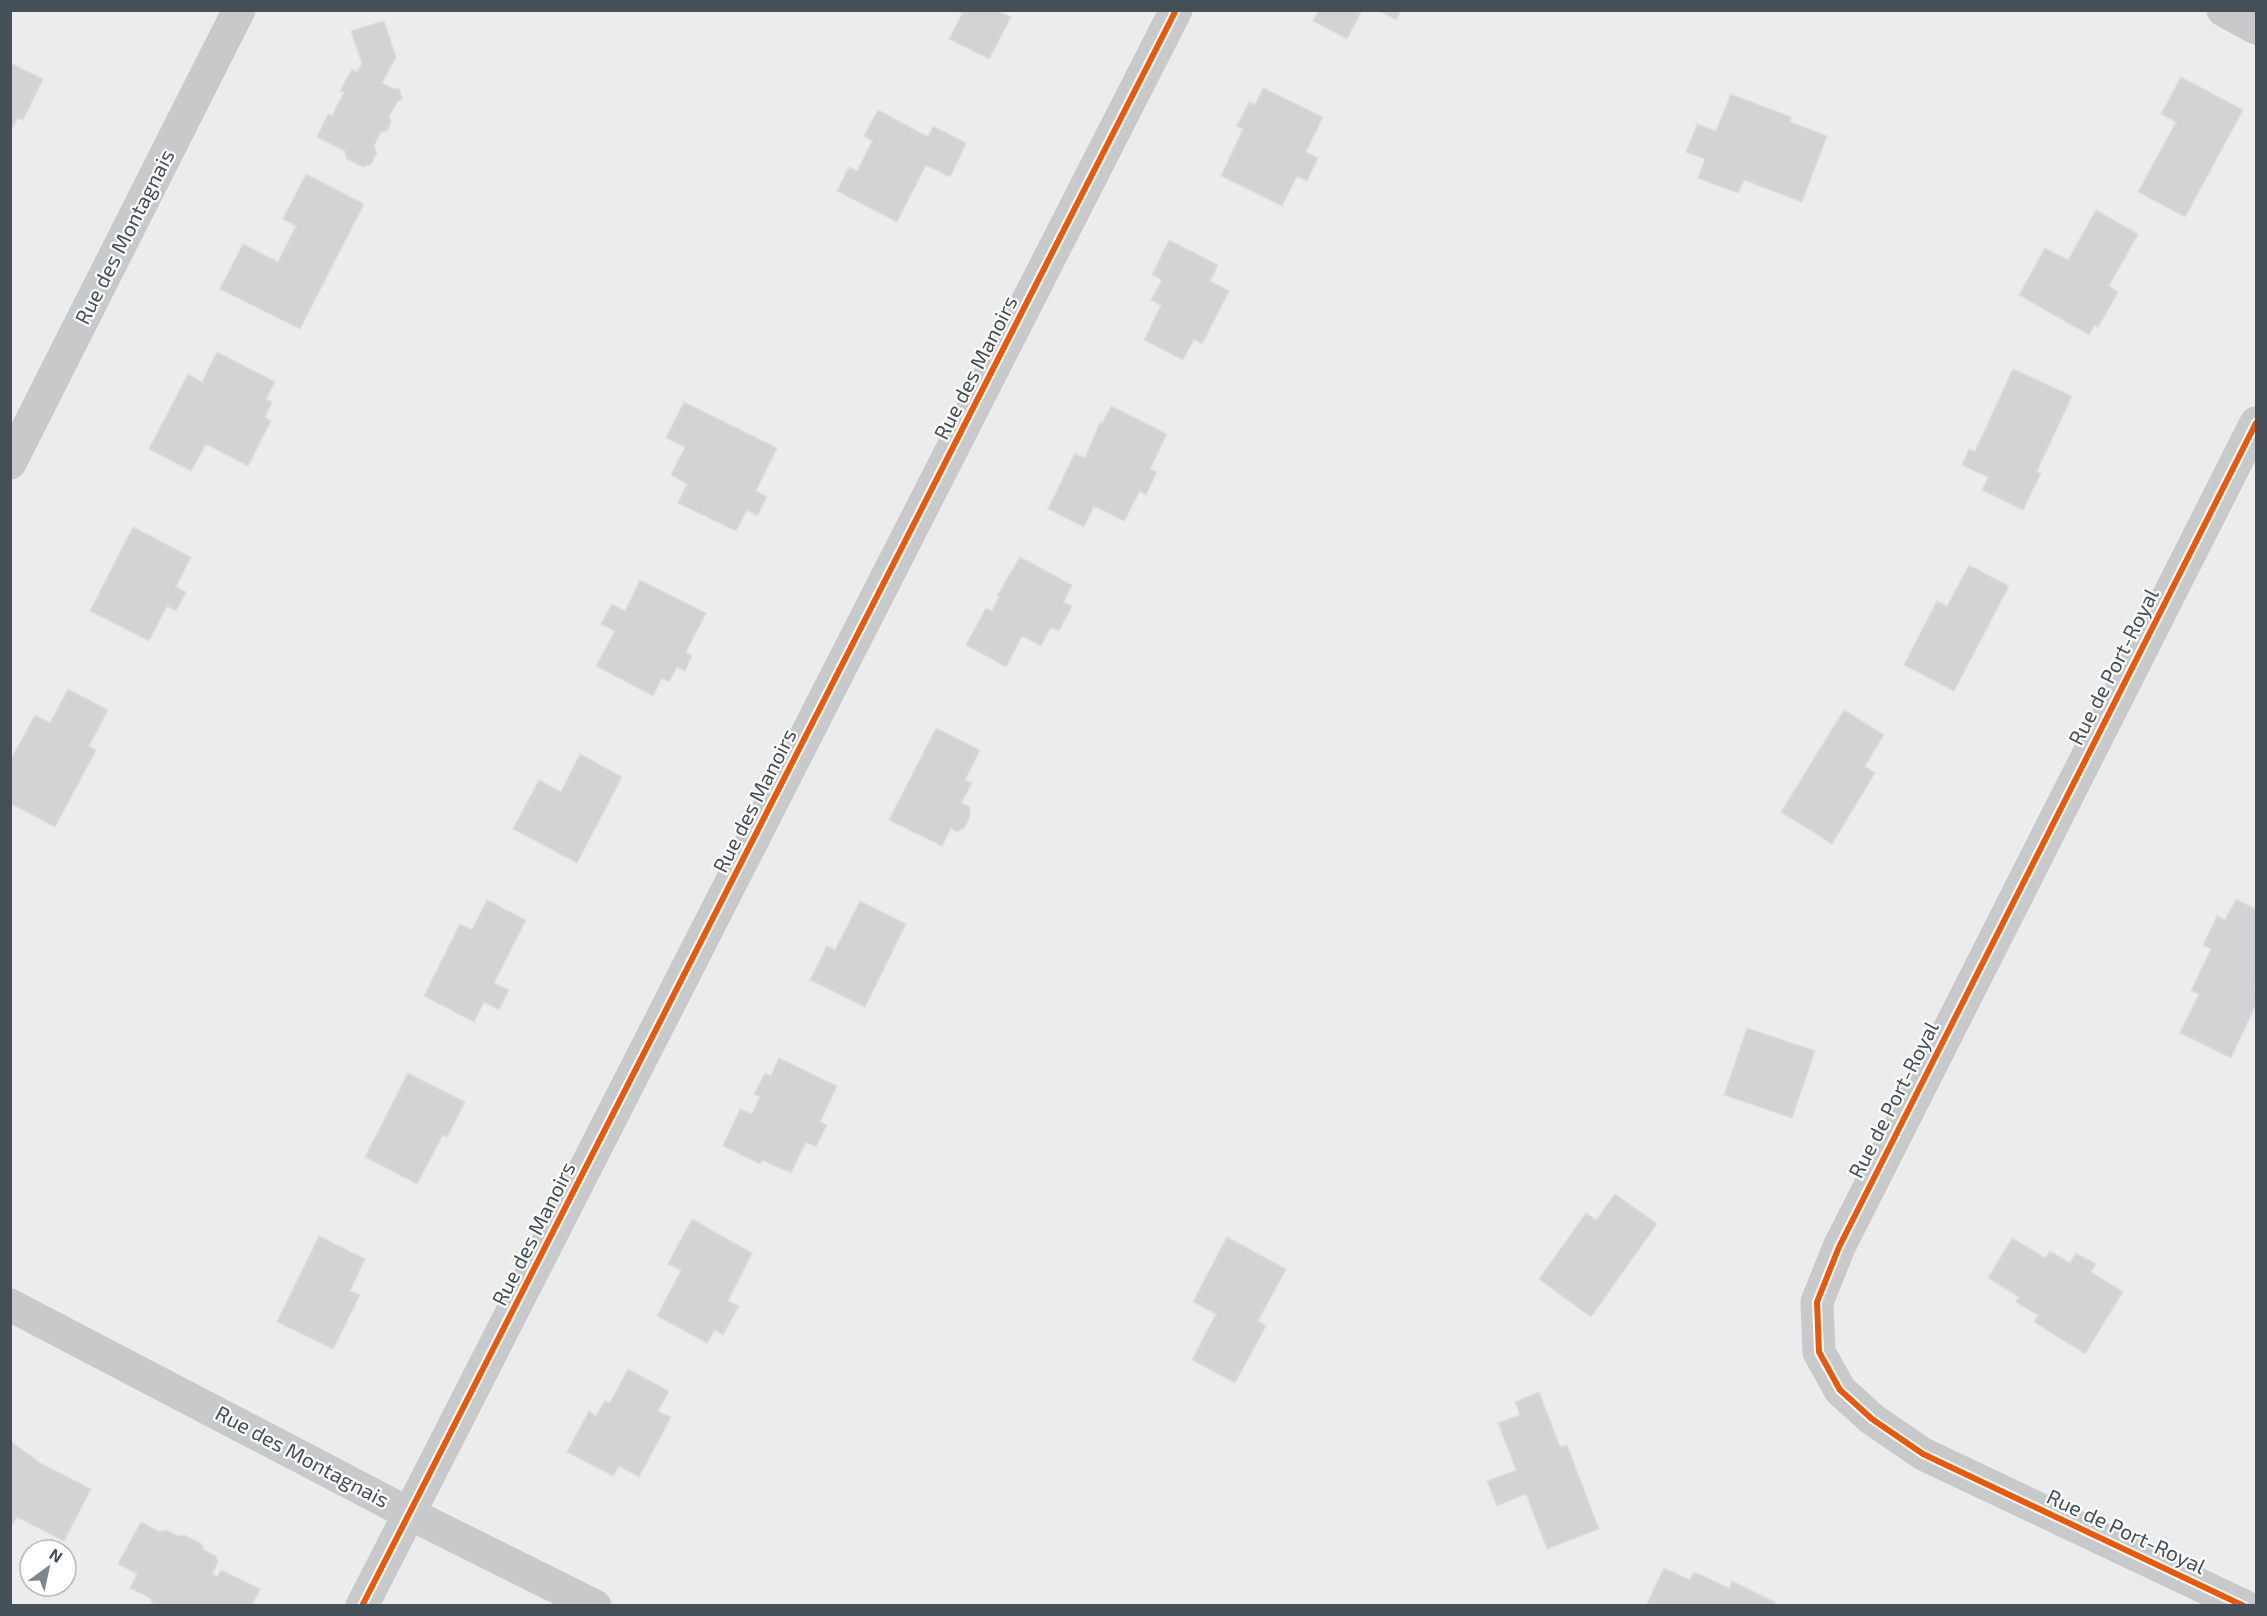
<svg xmlns="http://www.w3.org/2000/svg" width="2267" height="1616" font-family="'Exo 2',sans-serif">
  <style>
    .building { fill: #d3d3d5; stroke: #dededf; stroke-width: 1.5 }
    .lines { fill: none; stroke-linecap: round; stroke-linejoin: round }
    .minor { stroke: #c7c9cb; stroke-width: 33 }
    .cycleway-casing { stroke: #fff; stroke-width: 10 }
    .cycleway { stroke: #e8590c; stroke-width: 6 }
    .labels { text-anchor: middle; stroke-width: 4.5; stroke-linejoin: round; paint-order: stroke }
    .street-label { font-size: 21px; fill: #444f58; stroke: #fff }
  </style>
  <rect width="100%" height="100%" fill="#edecec"/>
  <path class="building" d="M955,10H1003L1002,13L1011,17L989,59L949,39L962,14Z
    M1319,10H1362L1347,39L1313,21Z
    M1378,10H1401L1396,20Z
    M384,21L396,57L382,83L394,89L399,88L402,99L398,101L389,116L391,122L387,131L381,132L374,146L377,153L371,164L363,167L347,159L345,151L317,137L328,114L332,116L344,92L340,91L352,69L357,72L362,64L351,31Z
    M10,63L43,79L23,120L18,118L10,132Z
    M2181,77L2243,110L2185,217L2138,192L2176,122L2161,114Z
    M1263,88L1323,117L1306,152L1318,158L1307,181L1297,176L1282,206L1221,176L1243,129L1237,126L1249,102L1255,105Z
    M1731,94L1791,117L1790,122L1827,136L1802,202L1744,180L1738,193L1698,178L1705,159L1686,152L1697,124L1716,131Z
    M878,110L928,137L933,126L966,143L950,177L926,165L897,222L837,191L849,167L857,171L872,141L864,136Z
    M306,174L364,204L300,329L220,289L243,244L278,262L296,226L283,219Z
    M2096,210L2138,234L2109,286L2118,292L2098,327L2095,325L2089,335L2019,295L2045,248L2068,260Z
    M1169,240L1218,265L1210,281L1229,291L1202,344L1194,339L1183,360L1144,340L1161,305L1151,300L1162,280L1152,275Z
    M217,352L275,382L266,399L272,402L265,417L271,421L248,466L206,444L191,471L149,449L188,374L202,382Z
    M2013,369L2072,396L2037,471L2041,473L2023,510L1982,490L1988,477L1962,465L1969,449L1975,451Z
    M684,402L777,448L756,491L767,497L757,516L747,510L736,531L678,503L687,484L671,475L685,447L666,438Z
    M1111,406L1167,434L1150,469L1157,472L1146,495L1140,491L1124,521L1094,506L1084,527L1048,509L1075,453L1085,458L1100,422L1102,424Z
    M133,527L191,557L176,587L186,592L176,611L167,606L149,641L90,611Z
    M1020,557L1072,585L1064,602L1072,606L1059,631L1051,627L1041,646L1022,636L1006,667L966,645L986,608L992,611L999,597L997,596Z
    M1969,565L2009,586L1954,691L1904,665L1937,601L1947,606Z
    M640,580L706,613L686,652L692,656L685,671L677,667L669,682L662,678L653,696L596,666L615,631L601,624L612,604L625,611Z
    M68,689L108,710L89,746L96,750L55,827L10,803V761L35,715L50,723Z
    M1844,710L1884,735L1865,766L1875,773L1832,844L1781,812Z
    M936,728L980,750L965,780L972,783L961,803L970,807V816L965,827L957,832L951,828L942,846L889,820Z
    M580,754L622,777L577,863L513,829L539,780L561,792Z
    M2236,899L2256,909V981L2254,987L2256,989V1004L2231,1058L2180,1033L2199,994L2191,991L2211,949L2203,945L2217,916L2225,920Z
    M487,900L526,920L494,983L509,990L499,1010L484,1002L474,1022L424,996L460,924L472,930Z
    M860,901L906,924L865,1007L810,980L827,946L835,950Z
    M1747,1028L1815,1051L1792,1118L1724,1095Z
    M779,1058L837,1086L820,1122L827,1125L816,1147L806,1142L791,1173L762,1160L760,1164L723,1146L740,1109L752,1114L760,1097L754,1094L765,1073L771,1076Z
    M408,1073L465,1102L447,1137L443,1135L417,1184L365,1157Z
    M1615,1194L1657,1224L1591,1317L1539,1279L1586,1213L1596,1220Z
    M692,1219L752,1253L728,1301L739,1306L723,1335L715,1330L707,1343L657,1316L681,1270L668,1264Z
    M319,1236L365,1259L350,1291L360,1295L333,1349L277,1322Z
    M1227,1237L1286,1269L1258,1321L1266,1326L1235,1383L1192,1360L1216,1314L1193,1302Z
    M2012,1238L2045,1258L2050,1251L2070,1263L2076,1253L2096,1264L2091,1272L2123,1292L2085,1354L2034,1322L2038,1315L2016,1302L2019,1297L1988,1278Z
    M628,1369L669,1391L658,1411L671,1417L639,1477L619,1466L613,1476L567,1452L589,1411L596,1416L605,1400L610,1403Z
    M1539,1392L1560,1447L1567,1445L1599,1529L1547,1549L1526,1494L1497,1506L1487,1481L1516,1470L1498,1423L1520,1415L1515,1402Z
    M10,1441L42,1464L91,1489L64,1541L17,1517L10,1528Z
    M141,1522L160,1532L166,1530L178,1536L184,1535L202,1544L204,1550L216,1556L218,1562L212,1574L217,1577L221,1570L260,1589L251,1606H154L150,1598L130,1588L137,1574L118,1564Z
    M1664,1568L1690,1580L1694,1572L1729,1588L1732,1581L1775,1602L1774,1606H1646Z"/>
  <g class="lines">
    <path class="minor" d="M2223,10L2256,28
      M10,463L239,10
      M10,1305L410,1514L595,1606
      M362,1606L1176,10
      M2244,1606L1923,1454L1872,1419L1840,1390L1819,1352L1817,1302L1839,1247L2256,423"/>
    <defs>
      <path id="cycleway" d="M362,1606L1176,10
        M2244,1606L1923,1454L1872,1419L1840,1390L1819,1352L1817,1302L1839,1247L2256,423"/>
    </defs>
    <use href="#cycleway" class="cycleway-casing"/>
    <use href="#cycleway" class="cycleway"/>
  </g>
  <g class="labels">
    <g class="street-label">
      <text transform="translate(125 237) rotate(-63)" y="7">Rue des Montagnais</text>
      <text transform="translate(976 368) rotate(-63)" y="7">Rue des Manoirs</text>
      <text transform="translate(2114 667) rotate(-63)" y="7">Rue de Port-Royal</text>
      <text transform="translate(755 801) rotate(-63)" y="7">Rue des Manoirs</text>
      <text transform="translate(1894 1100) rotate(-63)" y="7">Rue de Port-Royal</text>
      <text transform="translate(534 1234) rotate(-63)" y="7">Rue des Manoirs</text>
      <text transform="translate(302 1457) rotate(28)" y="7">Rue des Montagnais</text>
      <text transform="translate(2126 1532) rotate(25)" y="7">Rue de Port-Royal</text>
    </g>
  </g>
  <rect width="2267" height="1616" fill="none" stroke="#444f58" stroke-width="24"/>
  <g transform="translate(48 1568) rotate(33)"><circle r="28" fill="#ffffff" stroke="#b4b9bc" stroke-width="1.5"/>
  <path d="M0-4.5L10 22L0 15L-10 22Z" fill="#7f868c"/>
  <text y="-9" font-size="16" font-weight="bold" text-anchor="middle" fill="#444f58">N</text>
  </g>
</svg>
